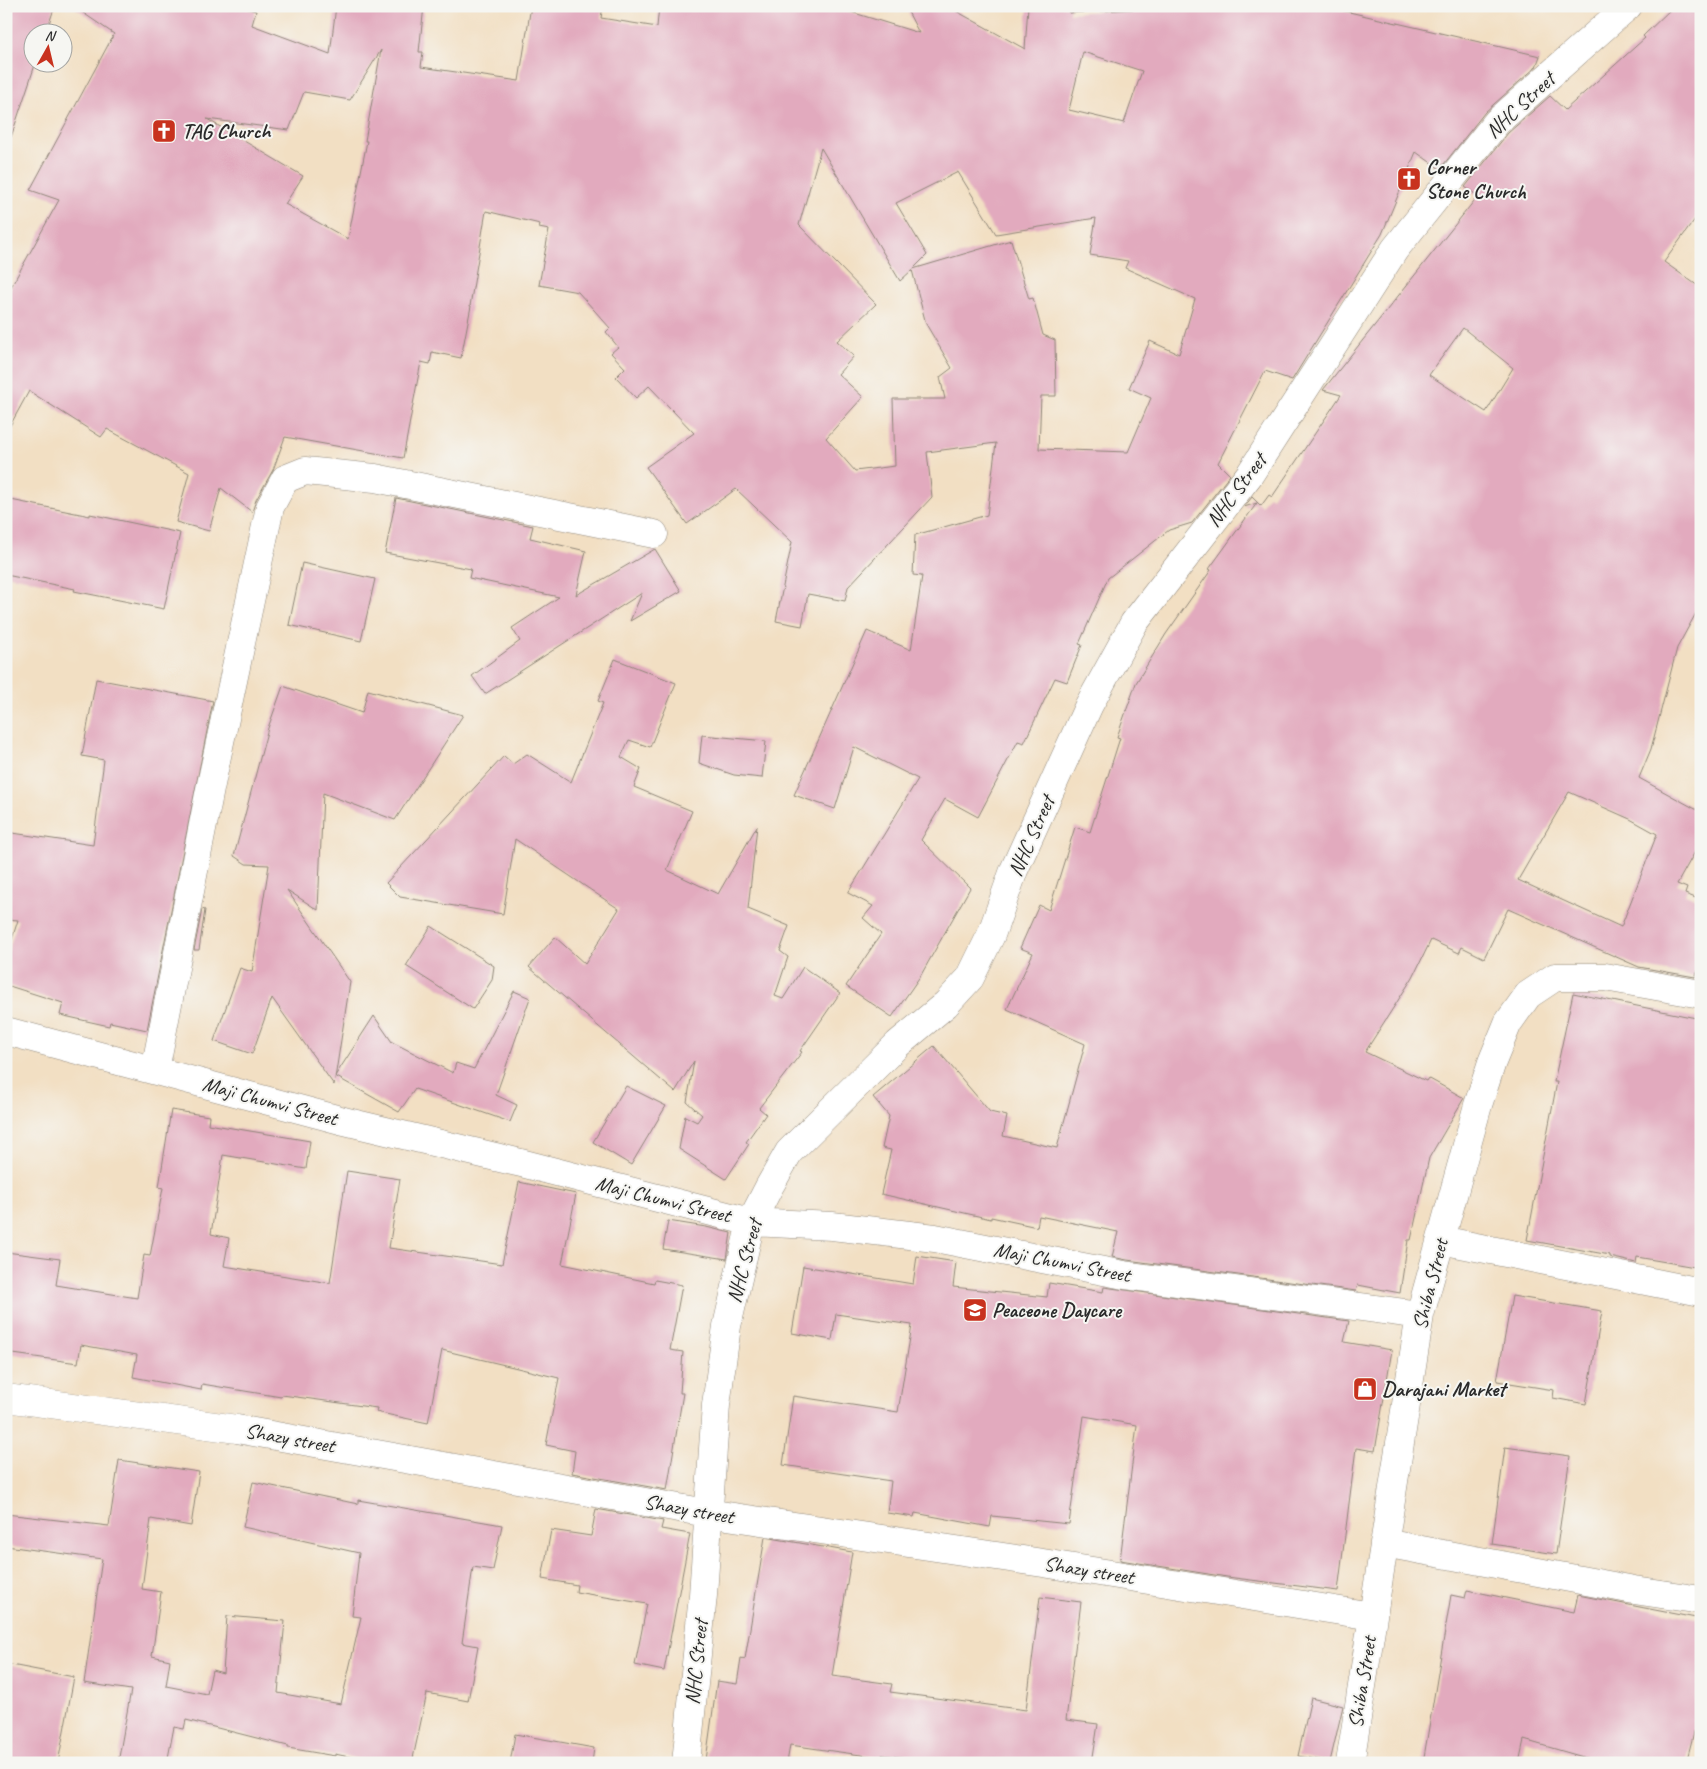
<svg xmlns="http://www.w3.org/2000/svg" width="1707" height="1769" font-family="Caveat,sans-serif">
  <style>
    .building { fill: #e2aabe; fill-rule: evenodd }
    .lines { fill: none; stroke-linecap: round; stroke-linejoin: round }
    .minor-casing { stroke: #8e8577; stroke-width: 29 }
    .minor { stroke: #fff; stroke-width: 28 }
    .labels { text-anchor: middle; stroke-width: 4; stroke-linejoin: round; paint-order: stroke }
    .street-label { font-size: 21px; fill: #2b2b2b; stroke: #f6f6f2 }
    .poi-label { font-size: 21px; font-weight: bold; fill: #2b2b2b; stroke: #f6f6f2; text-anchor: start }
  </style>
  <rect width="100%" height="100%" fill="#f6f6f2"/>
  <filter id="ink" filterUnits="userSpaceOnUse"><feTurbulence type="fractalNoise" baseFrequency=".02" numOctaves="2"/><feDisplacementMap in="SourceGraphic" scale="10" xChannelSelector="R" yChannelSelector="G"/><feConvolveMatrix kernelMatrix="1 2 1 2 8 2 1 2 1" color-interpolation-filters="sRGB"/></filter>
  <filter id="wash" filterUnits="userSpaceOnUse"><feTurbulence type="fractalNoise" baseFrequency=".0096" numOctaves="4" result="noise"/><feDisplacementMap in="SourceGraphic" scale="20" xChannelSelector="R" yChannelSelector="G"/><feGaussianBlur stdDeviation="1.12" result="paint"/><feColorMatrix in="noise" values="0 0 0 0 0 0 0 0 0 0 0 0 0 0 0 0 0 1.4 0 .05"/><feComposite in="paint" operator="in"/></filter>
  <g filter="url(#wash)">
    <rect width="100%" height="100%" fill="#f2dfc3"/>
    <g id="blocks">
      <path class="building" d="M10,6H55L46,32H32V62H36L11,137L6,136V20Z
        M73,6H238L256,11L252,25L330,54L336,6H424L419,52H423L421,67L519,81L531,6H603L601,18L657,27L659,6H814L851,12L919,33L905,6H953L956,11L1025,49L1028,6H1070L1069,13L1151,8V6H1323L1540,56L1536,67L1485,112L1440,169L1416,152L1382,234L1292,380L1265,371L1218,463L1230,475L1192,523L1169,530L1108,578L1079,644L1082,645L1067,682L1055,678L1024,743L1018,741L978,817L945,799L921,840L970,888L921,975L892,1017L846,986L881,934L863,918L873,906L848,893L918,779L854,747L835,809L794,795L867,631L911,650L922,576L913,575L915,535L987,515L996,443L927,452L932,497L848,587L845,601L808,594L802,626L776,621L792,542L736,489L687,524L646,467L694,433L649,386L636,398L616,377L625,368L611,353L618,347L606,332L610,328L578,292L539,285L549,230L539,228L540,224L486,211L470,306H471L461,358L432,352L430,364L421,362L403,458L285,437L273,470L256,500L252,512L221,488L209,531L176,522L189,473L107,429L101,437L29,391L6,433V296L59,200L30,190L114,34ZM381,50L365,141H367L348,239L285,204L303,176L207,119L289,130L304,92L350,100ZM1083,52L1142,71L1124,123L1069,110ZM821,148L900,281L912,270L926,324L952,368L940,377L945,399H893L895,466L855,471L826,438L863,397L838,374L854,356L837,341L876,304L799,225ZM958,172L996,234L1096,218L1090,255L1128,261L1125,268L1195,299L1179,354L1150,341L1129,388L1151,398L1128,452L1039,449L1041,396H1056L1055,340L1043,335L1033,298L1029,299L1011,240L913,269L927,255L896,203Z
        M1674,6H1701V211L1664,262L1701,288V604L1677,648L1651,749L1639,778L1701,812V841L1677,884L1687,888L1685,894L1701,900V965L1695,977L1639,967L1508,909L1484,958L1462,947L1459,953L1431,940L1413,977L1365,1052L1426,1081L1428,1078L1464,1098L1429,1158L1411,1240H1408L1400,1293L1358,1285L1356,1291L1127,1260L1112,1257L1118,1232L1039,1216L1037,1227L991,1217V1219L881,1194L891,1150L882,1148L889,1116L873,1097L934,1046L990,1112L1007,1116L1003,1136L1057,1148L1085,1044L1007,1009L1033,953L1020,948L1039,905L1049,910L1075,827L1090,832L1120,738L1117,737L1136,683L1166,634L1211,570L1209,569L1257,503L1244,507L1252,497L1261,506L1269,495L1272,497L1341,395L1323,390L1478,196L1465,187L1508,133L1550,96L1565,110L1645,38L1643,36ZM1463,328L1513,368L1486,412L1429,375ZM1569,792L1630,819L1657,834L1621,927L1518,880Z
        M396,498L533,526L530,538L586,551L576,595L655,549L681,591L630,621L642,593L485,694L472,676L520,641L512,628L559,597L469,578L471,569L385,553Z
        M6,499L90,516V514L180,533L164,609L74,591L75,589L6,575Z
        M302,563L375,579L361,641L289,625Z
        M615,659L676,683L650,747L629,740L621,757L641,769L634,787L692,811L667,870L718,894L757,826L748,909L789,926L780,951L788,957L775,996L783,999L803,967L840,993L800,1051L802,1052L759,1108L766,1114L746,1142L749,1144L726,1179L679,1149L685,1116L697,1122L702,1115L687,1102L694,1061L675,1092L529,967L555,937L585,964L619,909L515,839L503,914L400,897L386,883L504,756L513,764L527,754L571,782L603,703L598,701Z
        M96,679L213,701L147,1030L110,1022L109,1026L60,1015L63,1003L6,985V958L18,920L6,919V832L93,845L104,760L82,756Z
        M283,686L362,713L368,690L463,715L395,820L323,793L318,910L287,890L350,982L334,1085L272,998L252,1054L214,1041L240,968L252,972L269,865L246,864L234,856L268,728Z
        M702,735L766,741L762,778L734,775L699,763Z
        M202,909L205,910L199,950H194Z
        M431,926L494,966L492,980L473,1009L406,966Z
        M514,991L530,998L496,1095L517,1105L510,1122L415,1089L399,1112L335,1076L374,1016L392,1042L453,1073L456,1063L474,1069Z
        M1573,993L1701,1019V1268L1637,1257L1636,1263L1610,1257V1255L1527,1240L1557,1082H1554Z
        M626,1086L666,1106L631,1165L593,1142Z
        M171,1110L209,1116L208,1124L310,1141L306,1169L223,1155L211,1234L229,1238L224,1266L330,1283L347,1171L400,1179L389,1248L502,1264L519,1182L576,1194L562,1264L654,1283L655,1280L682,1285L670,1350L683,1352L680,1393H683L667,1490L572,1473L575,1451L546,1445L559,1378L442,1350L428,1423L376,1412L377,1408L282,1395L281,1397L202,1384L201,1390L133,1377L137,1355L81,1345L78,1363L6,1353V1252L60,1259L56,1285L137,1298L144,1255L150,1256L163,1188L159,1187Z
        M668,1221L706,1227L731,1233L727,1259L663,1249Z
        M917,1256L956,1262L953,1287L1047,1297L1049,1283L1103,1292L1104,1287L1349,1321L1344,1342L1392,1350L1375,1451L1356,1448L1338,1591L1227,1577L1120,1560L1137,1425L1084,1416L1069,1524L992,1516L990,1527L915,1513L914,1517L887,1513L891,1481L783,1465L793,1396L898,1412L912,1325L836,1314L832,1340L792,1333L803,1266L913,1284Z
        M1512,1296L1602,1311L1586,1404L1553,1398L1554,1390L1497,1381Z
        M1505,1447L1570,1456L1556,1554L1492,1544Z
        M119,1460L199,1472L191,1526L151,1519L142,1589L161,1592L152,1656L170,1660L166,1686L207,1694L212,1670L223,1673L227,1616L285,1621L278,1693L341,1704L361,1617L352,1616L359,1553L243,1527L253,1482L358,1504V1500L502,1525L493,1570L473,1567L462,1643L478,1646L468,1701L427,1693L412,1763H378L335,1754V1756L288,1748V1746L186,1720L184,1729L174,1727L167,1763H118L131,1690L84,1683L102,1559L6,1546V1514L109,1526Z
        M596,1509L663,1521L661,1529L690,1534L664,1671L635,1665L647,1604L576,1592L577,1585L542,1579L551,1530L591,1536Z
        M765,1537L852,1552L832,1676L892,1684L890,1692L1026,1710L1040,1597L1081,1602L1066,1720L1098,1724L1092,1763H950L882,1755V1758L790,1745L787,1763H727L706,1760L717,1681L737,1684L741,1658L745,1659Z
        M1467,1590L1574,1612L1578,1595L1701,1619V1705L1686,1763H1604L1524,1740L1519,1763H1423L1451,1595L1465,1598Z
        M6,1664L74,1677L58,1763H6Z
        M1311,1698L1343,1706L1330,1762L1298,1756Z
        M515,1734L594,1748L592,1763H510Z"/>
    </g>
  </g>
  <g filter="url(#ink)">
    <use href="#blocks" fill-opacity="0" stroke="#8e8577" stroke-width="1"/>
    <g class="lines">
      <defs>
        <path id="minor" d="M6,1031L344,1121L521,1163L751,1222L832,1226L935,1238L1124,1275L1420,1315
          M155,1070L210,789L270,507L285,479L305,471L375,478L654,534
          M1441,1240L1701,1292
          M6,1398L237,1429L707,1513L1043,1563L1372,1616
          M1384,1543L1634,1590L1701,1600
          M686,1763L703,1595L716,1405L727,1326L751,1222L769,1187L789,1152L898,1044L946,1004L970,978L991,935L1014,870L1089,705L1134,623L1250,474L1395,249L1497,122L1628,6
          M1350,1763L1420,1315L1478,1105L1492,1062L1508,1023L1528,995L1555,977H1605L1701,994"/>
      </defs>
      <use href="#minor" class="minor-casing"/>
      <use href="#minor" class="minor"/>
    </g>
  </g>
  <defs>
    <symbol id="church-square" viewBox="-11 -11 22 22"><rect x="-9" y="-9" width="18" height="18" rx="4" fill="#c8321e" stroke="#f6f6f2"/><path d="M-1.2-6h2.4v3.5h3.3v2.4h-3.3V6h-2.4V-.1h-3.3v-2.4h3.3Z" fill="#fff"/></symbol>
    <symbol id="school-square" viewBox="-11 -11 22 22"><rect x="-9" y="-9" width="18" height="18" rx="4" fill="#c8321e" stroke="#f6f6f2"/><path d="M0-5L7-2L0 1L-7-2ZM-4 1L0 2.5L4 1V4Q0 6-4 4Z" fill="#fff"/></symbol>
    <symbol id="shop-square" viewBox="-11 -11 22 22"><rect x="-9" y="-9" width="18" height="18" rx="4" fill="#c8321e" stroke="#f6f6f2"/><path d="M-5-2.5h2.3a2.7 3.5 0 0 1 5.4 0H5L5.5 6h-11ZM-1.5-2.5h3a1.5 2.3 0 0 0-3 0Z" fill="#fff"/></symbol>
  </defs>
  <g fill-rule="evenodd">
    <use href="#church-square" x="150" y="117" width="28" height="28"/>
    <use href="#church-square" x="1395" y="165" width="28" height="28"/>
    <use href="#school-square" x="961" y="1296" width="28" height="28"/>
    <use href="#shop-square" x="1351" y="1375" width="28" height="28"/>
  </g>
  <g class="labels">
    <g class="street-label">
      <text transform="translate(1520 105) rotate(-43)" y="7">NHC Street</text>
      <text transform="translate(1236 490) rotate(-53)" y="7">NHC Street</text>
      <text transform="translate(1031 836) rotate(-66)" y="7">NHC Street</text>
      <text transform="translate(270 1101) rotate(15)" y="7">Maji Chumvi Street</text>
      <text transform="translate(663 1199) rotate(14)" y="7">Maji Chumvi Street</text>
      <text transform="translate(744 1261) rotate(-75)" y="7">NHC Street</text>
      <text transform="translate(1062 1262) rotate(11)" y="7">Maji Chumvi Street</text>
      <text transform="translate(1430 1284) rotate(-76)" y="7">Shiba Street</text>
      <text transform="translate(290 1438) rotate(10)" y="7">Shazy street</text>
      <text transform="translate(689 1509) rotate(10)" y="7">Shazy street</text>
      <text transform="translate(1089 1570) rotate(9)" y="7">Shazy street</text>
      <text transform="translate(696 1662) rotate(-84)" y="7">NHC Street</text>
      <text transform="translate(1362 1682) rotate(-81)" y="7">Shiba Street</text>
    </g>
    <g class="poi-label">
      <text x="182" y="138">TAG Church</text>
      <text x="1426" y="174">Corner<tspan x="1426" dy="24">Stone Church</tspan></text>
      <text x="992" y="1317">Peaceone Daycare</text>
      <text x="1382" y="1396">Darajani Market</text>
    </g>
  </g>
  <rect width="1707" height="1769" fill="none" stroke="#f6f6f2" stroke-width="25"/>
  <g transform="translate(48 48) rotate(8)"><circle r="24" fill="#f6f6f2" stroke="#a5a5a2"/>
  <path d="M0-4L9 19L0 12L-9 19Z" fill="#c8321e"/>
  <text y="-8" font-size="14" font-weight="bold" text-anchor="middle" fill="#2b2b2b">N</text>
  </g>
</svg>
